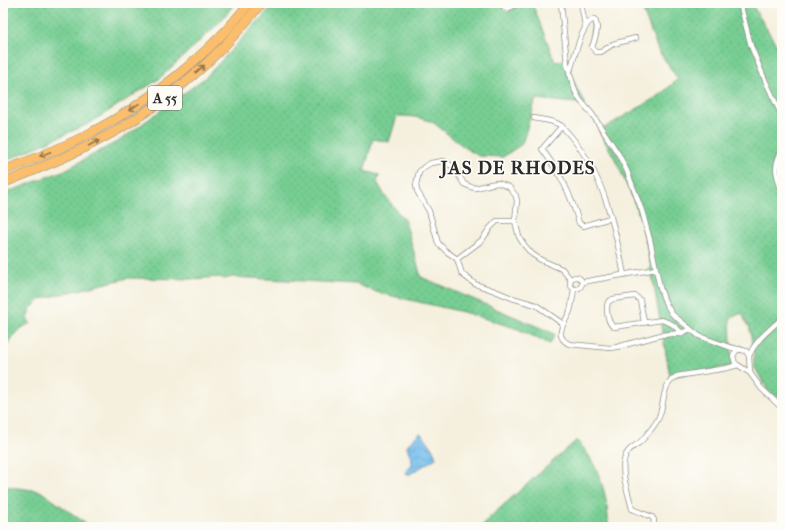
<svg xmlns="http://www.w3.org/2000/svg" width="785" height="530" font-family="'IM FELL French Canon',serif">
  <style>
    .grass { fill: url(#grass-dots); stroke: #517c5f }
    .water { fill: url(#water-waves); stroke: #50748c }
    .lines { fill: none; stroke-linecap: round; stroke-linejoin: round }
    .street-casing { stroke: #908e84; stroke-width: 6 }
    .highway-casing { stroke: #908e84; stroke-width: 10 }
    .street { stroke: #fff; stroke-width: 4.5 }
    .highway { stroke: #fabe6d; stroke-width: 9 }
    .oneway { stroke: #92744c }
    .labels { text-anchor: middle; stroke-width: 3.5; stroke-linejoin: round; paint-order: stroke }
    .shield { fill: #fdfcf7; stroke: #6a6a68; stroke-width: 1 }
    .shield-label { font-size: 14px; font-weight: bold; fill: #2b2b2b }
    .district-label { font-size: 19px; font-weight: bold; letter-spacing: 1px; fill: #2b2b2b; stroke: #fdfcf7 }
  </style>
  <defs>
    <pattern id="grass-dots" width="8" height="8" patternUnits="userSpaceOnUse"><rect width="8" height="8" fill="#77ce93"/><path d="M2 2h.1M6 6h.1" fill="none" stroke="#67b17f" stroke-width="1.8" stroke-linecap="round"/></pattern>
    <pattern id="water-waves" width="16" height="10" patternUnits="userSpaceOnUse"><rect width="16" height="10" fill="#74bdec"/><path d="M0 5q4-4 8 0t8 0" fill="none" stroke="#5f9abf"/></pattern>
  </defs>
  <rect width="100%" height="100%" fill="#fdfcf7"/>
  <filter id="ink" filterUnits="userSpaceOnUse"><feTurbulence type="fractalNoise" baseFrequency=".025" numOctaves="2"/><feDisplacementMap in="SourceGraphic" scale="8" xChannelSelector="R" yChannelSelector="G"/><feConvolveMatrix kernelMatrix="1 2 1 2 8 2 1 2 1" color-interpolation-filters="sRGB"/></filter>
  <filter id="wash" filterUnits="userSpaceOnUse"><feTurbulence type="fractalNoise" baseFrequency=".012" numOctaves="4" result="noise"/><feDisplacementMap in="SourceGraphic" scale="16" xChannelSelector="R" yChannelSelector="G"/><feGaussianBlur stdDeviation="0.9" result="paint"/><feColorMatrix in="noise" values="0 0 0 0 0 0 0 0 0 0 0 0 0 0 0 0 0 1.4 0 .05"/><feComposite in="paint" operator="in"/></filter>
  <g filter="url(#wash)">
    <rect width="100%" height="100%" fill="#f5f0de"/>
    <path class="grass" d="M3,3H235L221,21L159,79L88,124L3,162Z
      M275,3H498L507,12L523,3H532L555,62L568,59C571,77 576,88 586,104L536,99L522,144L503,157L479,156L465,148L434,123C421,117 410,116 397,116L389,142L373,139L364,171L379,175L377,182L385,196L405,221L421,277L555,334L550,344L518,329L483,318L463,312L379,293L356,284L232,277L225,279L220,277L191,279L128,278L41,299L30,309L27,319L31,323C17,328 10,340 3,352V194L65,170L122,139L206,77Z
      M640,3H751L782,54V400L768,391L754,366V354L749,325H747L742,313L730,318L732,366L670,377L652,275L648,274V270L651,267L642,223L633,199L615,159L599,131L660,95L678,79L658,50Z
      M577,440C598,464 609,495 608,527H481L491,516Z
      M3,486L40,491L91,527H3Z"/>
    <path class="water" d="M420,433C426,437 435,451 436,458L410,474H407L406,471C407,469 409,468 411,466C415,460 407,452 407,445Z"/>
  </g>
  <g filter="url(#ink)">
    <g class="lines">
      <defs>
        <path id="street" d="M500,3C506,10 510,9 517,3
          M561,3L567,64L575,91L580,100L592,114L619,155L627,171L642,211L650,240L660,288L665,302L672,314L699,336L729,347L746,351L749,356L750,373
          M581,3L585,26
          M740,3L751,46L765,80L782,116
          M569,74C574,61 581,23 594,19C600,26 595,39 592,47L596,52H601L613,44L636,38
          M534,118C542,120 553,120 560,125C565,129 569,134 573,139C604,177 615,227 624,275
          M562,126L542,149C561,175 570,192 579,223L583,226L610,218
          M782,150C772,169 777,174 782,193
          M457,259L482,240L490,228L497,221H515
          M570 283a6 6 0 1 1 12 0a6 6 0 1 1-12 0Z
          M582,282L656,269
          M574,289C573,296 572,304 570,311C566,322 552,335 569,344L610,348L617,347L661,335L682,333L690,329
          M644,322L640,300L635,296L613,299L608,302C606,309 607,323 614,327L662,320L672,324L682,333
          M563,324L536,305L512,298L495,291L475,284L462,274L457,259L446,251L438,243L429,211L417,191L416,185L419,172L424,167L431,163L443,161L454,167L464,184L471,187L476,188L491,184L498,183L509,187L516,196L517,201L515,221L519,237L525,246L532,254L541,260L562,269L571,280
          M740,349L736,351L733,356L735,363L750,373L761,388L782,408
          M749,356C756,339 770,330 782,318
          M653,527L654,520L652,517L632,509C629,494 621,476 624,461C626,451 631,448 639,443C644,439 655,425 658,419C666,403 660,386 677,376L727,368L738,365"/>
        <path id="highway" d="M3,171C33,159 64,148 92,132C148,103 211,53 249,3
          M3,183C33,171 63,159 92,144C157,111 217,61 261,3"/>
      </defs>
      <use href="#street" class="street-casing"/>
      <use href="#highway" class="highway-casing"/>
      <use href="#street" class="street"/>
      <use href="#highway" class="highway"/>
    </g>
    <defs><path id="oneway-shaft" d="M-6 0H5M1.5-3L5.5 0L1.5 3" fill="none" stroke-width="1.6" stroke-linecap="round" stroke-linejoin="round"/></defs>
    <g class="oneway">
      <use href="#oneway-shaft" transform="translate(200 69) rotate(-41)"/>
      <use href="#oneway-shaft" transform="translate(134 107) rotate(146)"/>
      <use href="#oneway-shaft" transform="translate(94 143) rotate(-28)"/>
      <use href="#oneway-shaft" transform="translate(45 154) rotate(158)"/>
    </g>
  </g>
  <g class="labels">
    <rect class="shield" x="148" y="86" width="34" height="24" rx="3"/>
    <g class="shield-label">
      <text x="165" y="103">A 55</text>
    </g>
    <g class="district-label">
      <text x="518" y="174">JAS DE RHODES</text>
    </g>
  </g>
  <rect width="785" height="530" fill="none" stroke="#fdfcf7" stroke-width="16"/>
</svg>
